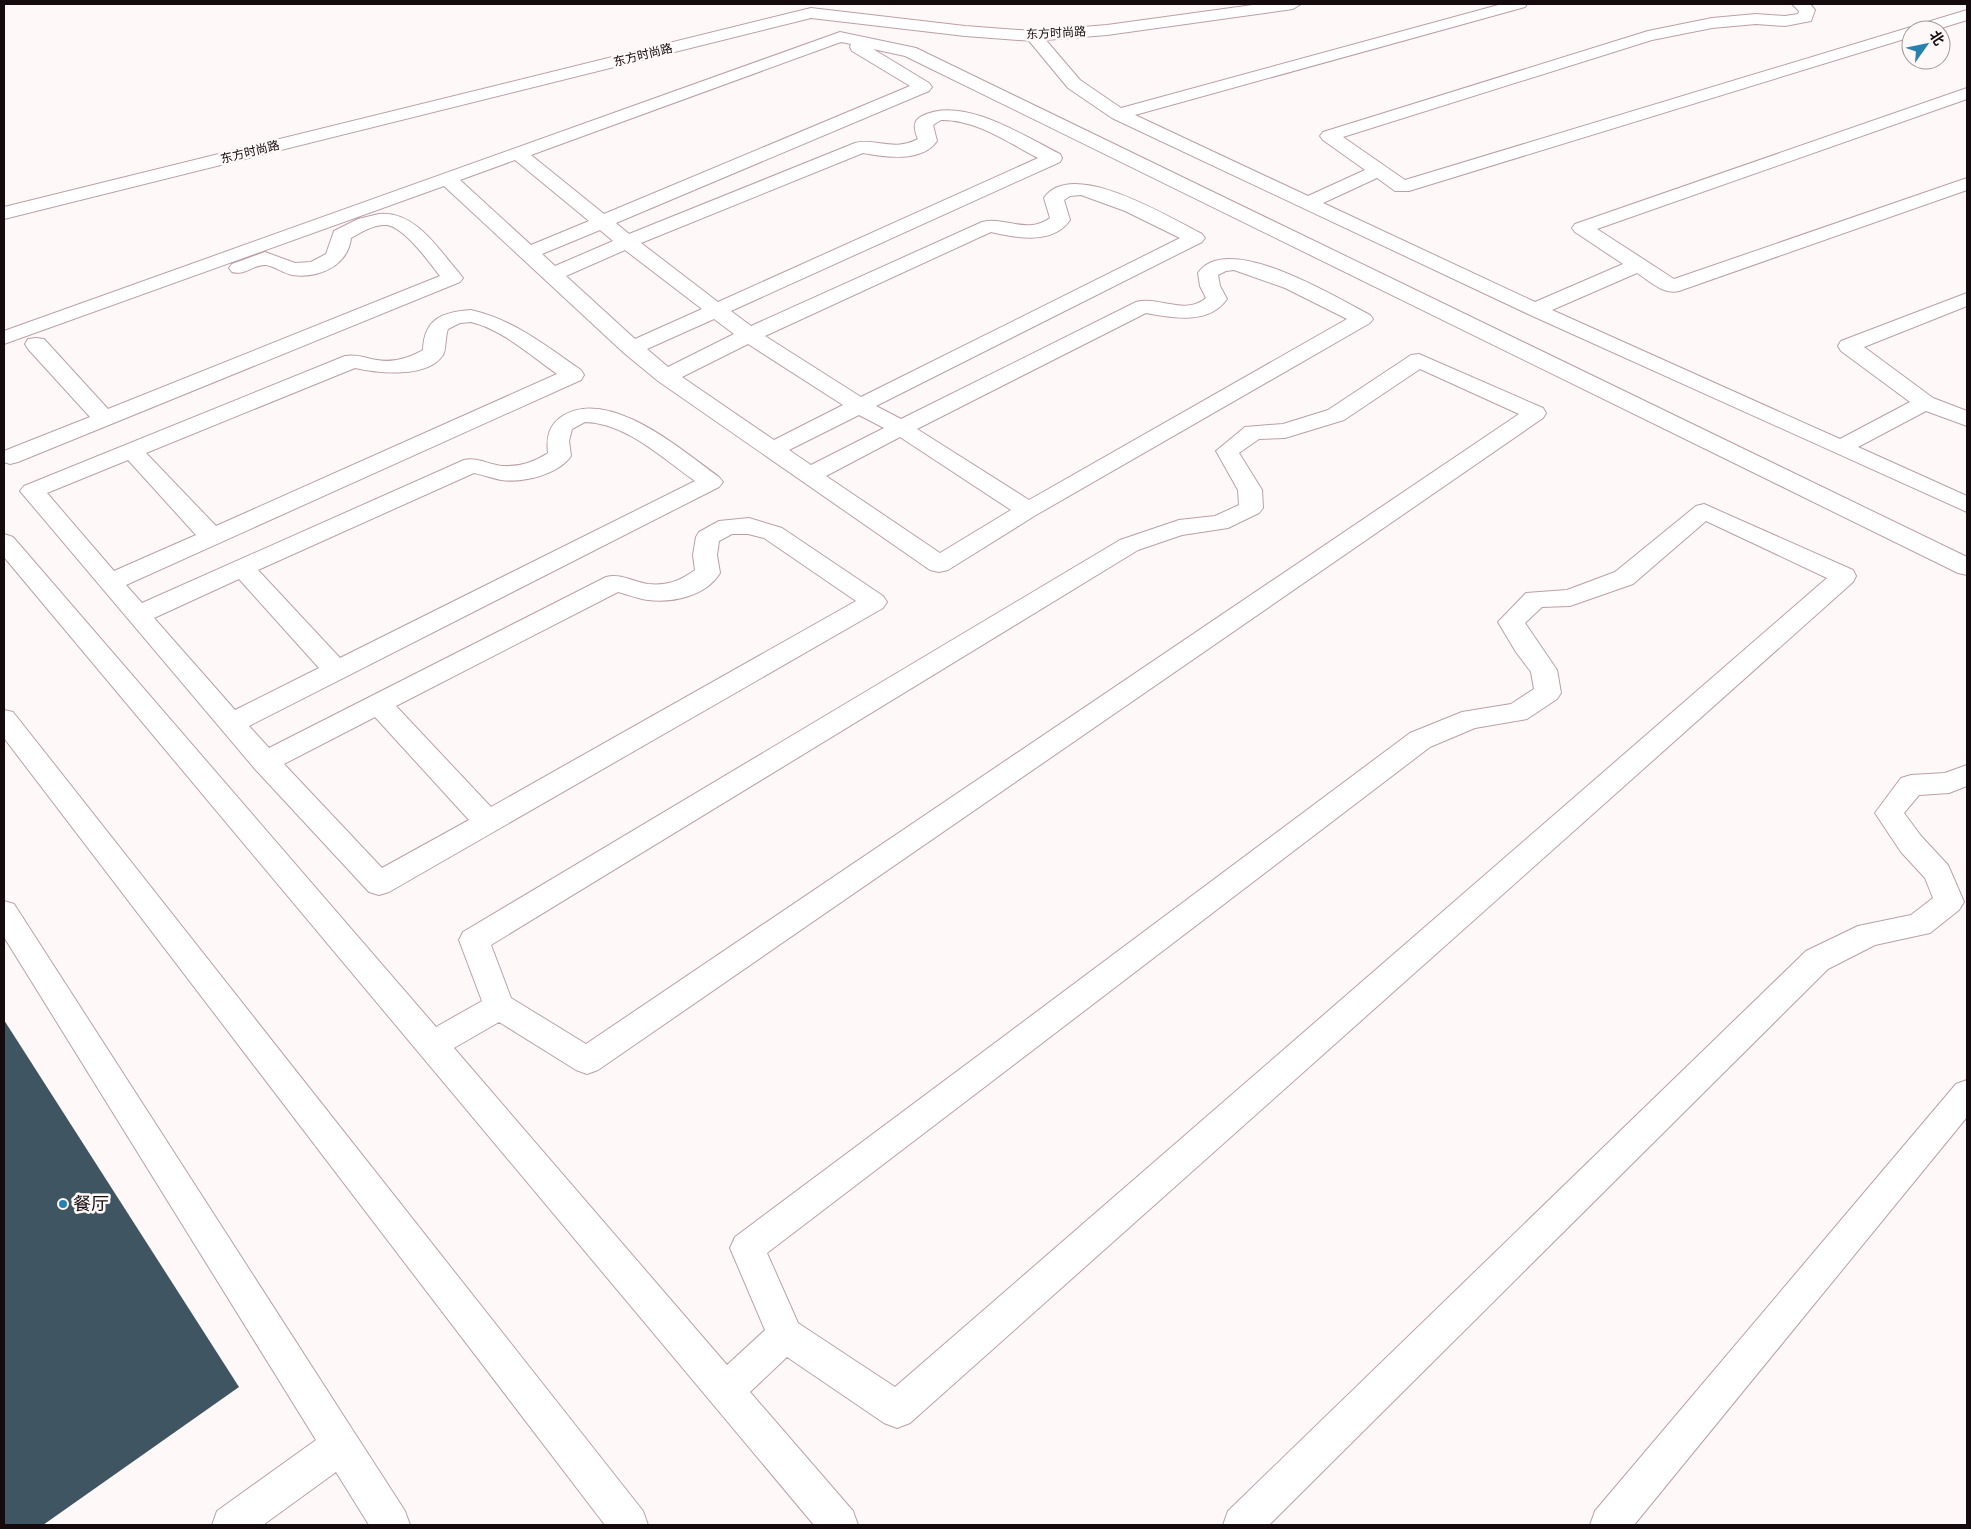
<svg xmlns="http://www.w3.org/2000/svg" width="1971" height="1529" font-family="'Crimson Pro','Noto Sans SC',serif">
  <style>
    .building { fill: #3f5562 }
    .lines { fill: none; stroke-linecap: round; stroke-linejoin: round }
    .minor-casing { stroke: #bc9fa6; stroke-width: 2 }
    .major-casing { stroke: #bc9fa6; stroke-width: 2 }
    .minor { fill: #fff; fill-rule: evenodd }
    .major { fill: #fff; fill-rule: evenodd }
    .poi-dot { fill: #2681af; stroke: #fef8f9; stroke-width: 2 }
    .labels { text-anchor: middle; stroke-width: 5; stroke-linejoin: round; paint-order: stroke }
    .far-street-label { font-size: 12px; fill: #150b0e; stroke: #fef8f9 }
    .near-poi-label { font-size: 18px; fill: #150b0e; stroke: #fef8f9; text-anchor: start }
  </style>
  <rect width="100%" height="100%" fill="#fef8f9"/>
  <path class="building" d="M4,1020L239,1387L43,1525H4Z"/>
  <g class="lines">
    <defs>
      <path id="minor" d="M1502,4H1527L1525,7L1135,115L1308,196L1365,170L1323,140L1320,136L1323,132L1648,31L1712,18L1756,14L1785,16L1798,14L1799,11L1792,4H1810L1815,10L1811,21L1785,26L1756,24L1712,28L1652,40L1343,137L1405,180L1967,10V20L1935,30H1911V37L1409,191H1395L1377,178L1323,203L1535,302L1623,264L1575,232L1572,228L1575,224L1967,88V99L1597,229L1674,279L1967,178V190L1679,291C1663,295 1650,281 1637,273L1552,310L1840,439L1910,402L1841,351L1838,346L1841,341L1967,293V306L1864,347L1933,398L1967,411V426L1926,411L1858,447L1967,496V512L1528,314L1112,118L1068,88L1025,36L1027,32H1039L1080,80L1121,108Z
        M840,32L916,48L1967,557V575L1958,573L905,56L873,49L929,83L932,87L929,91L616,223L629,234L855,143C877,138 893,152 918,139C914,130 912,121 922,116C962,95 1024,136 1060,154L1062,158L1060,162L731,311L751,326L982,222C1005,216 1026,235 1050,218L1044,198C1072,157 1170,218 1202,234L1205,238L1202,242L876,406L901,419L1136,302C1159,296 1185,316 1206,298L1200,286L1198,273C1227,230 1337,298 1370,315L1373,319L1370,323L1036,515L948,570L939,572L930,570L658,381L624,353L444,186L4,344V331ZM841,42L851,44L850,47L852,51L910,86L604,214L531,155ZM941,120C975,119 1009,143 1038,158L718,302L641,243L863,153C884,157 922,163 937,141L933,125ZM515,160L589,221L531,245L460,180ZM1081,195L1125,211L1180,238L861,397L765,336L991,232C1016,238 1053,245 1070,220L1064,200L1070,196ZM600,230L613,241L555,266L542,254ZM625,250L702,309L635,339L566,276ZM1234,270L1285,288L1347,319L1029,500L917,429L1146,313C1173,318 1209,325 1227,299L1220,286L1218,275L1226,271ZM714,319L734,334L668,367L647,349ZM748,344L843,405L774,440L682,377ZM859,415L884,428L811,465L789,450ZM900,437L1011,510L940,553L826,476Z
        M379,214C416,211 438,249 460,274L463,278L460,282L18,462L10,464L4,462V451L90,417L28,349L25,344L28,339L36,338L44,339L108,409L440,276C429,262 405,228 387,225C374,224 361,232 351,238C348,266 318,279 292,275C283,273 274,266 266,265C254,264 245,276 232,272L229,268L232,264L265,252L295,263L311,262L326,254L334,231L358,219Z
        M471,310C514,320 545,345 581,370L584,375L581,380L126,585L142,603L464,460C478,457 489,465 503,466C520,467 534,462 548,453C546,437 549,424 564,415C611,388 683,451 719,477L723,482L719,487L249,726L269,748L606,577C621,573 633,582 648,584C667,586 680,581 695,570L693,555L696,537L699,532L719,521L749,518L782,528L883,596L887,602L883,608L389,892L379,895L369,892L255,769L20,491L24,486L345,356C357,354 366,358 377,360C394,363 409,358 423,350C424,319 442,312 471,310ZM471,322C503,330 530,355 557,374L216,526L146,453L355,368C378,373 427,379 443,355C446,351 445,337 448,329L460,323ZM585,422C626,423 662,458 695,481L340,658L258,570L474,473C483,475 492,478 501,480C522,483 558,475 571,456L569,441L572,429ZM128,460L196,535L114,571L47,493ZM732,534H748L764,538L856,601L491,807L396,706L618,592C627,594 638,599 648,600C673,603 706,596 720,573L717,555L719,541ZM239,579L319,668L235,710L154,618ZM375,717L469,820L382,868L284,764Z
        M1419,354L1543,408L1546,413L1543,418L598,1070L587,1074L576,1070L499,1022L454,1048L727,1365L765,1330L730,1248L735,1237L1410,733L1462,712L1511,704L1534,689L1531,672L1516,652L1498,622L1526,593L1567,590L1615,572L1696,506L1704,504L1853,570L1856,576L1853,582L910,1423L897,1428L884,1423L787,1357L750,1392L853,1511L858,1525H814L4,557V534L13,537L436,1027L482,1001L459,940L463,932L1120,540L1179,520L1215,516L1239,505L1238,490L1216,451L1245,427L1283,424L1328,410L1411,355ZM1420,369L1519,414L586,1044L511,998L491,945L1138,550L1182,535L1228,528L1259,513L1263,508L1262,490L1239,453L1259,439L1285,438L1344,420ZM1706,521L1827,578L895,1387L798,1323L767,1253L1430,747L1475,728L1527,719L1557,699L1561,693L1557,670L1525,623L1542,607L1570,606L1633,584Z
        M4,710L13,712L643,1511L648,1525H605L4,738Z
        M1967,765V786L1949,793L1919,795L1904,813L1921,836L1948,865L1964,902L1959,910L1930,933L1875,945L1828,969L1269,1525H1223L1228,1511L1806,951L1858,926L1911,915L1933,898L1925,878L1901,852L1875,813L1901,778L1911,775L1945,773Z
        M4,901L14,904L354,1432L405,1511L410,1525H369L336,1472L263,1525H212L217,1511L316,1440L4,937Z
        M1967,1080V1117L1634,1525H1590L1595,1511L1956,1084Z"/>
      <path id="major" d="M1260,4H1301L1293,9L1107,35L1033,41L965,36L811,18L4,219V207L811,8L965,26L1033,31L1107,25Z"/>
    </defs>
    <use href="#minor" class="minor-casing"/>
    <use href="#major" class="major-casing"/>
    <use href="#minor" class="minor"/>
    <use href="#major" class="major"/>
  </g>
  <circle class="poi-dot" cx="63" cy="1204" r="5"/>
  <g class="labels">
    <g class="far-street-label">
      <text transform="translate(1056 33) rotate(-3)" y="4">东方时尚路</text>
      <text transform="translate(643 55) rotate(-14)" y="4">东方时尚路</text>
      <text transform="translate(250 152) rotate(-14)" y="4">东方时尚路</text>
    </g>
    <g class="near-poi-label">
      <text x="73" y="1210">餐厅</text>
    </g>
  </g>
  <rect width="1971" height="1529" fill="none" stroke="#150b0e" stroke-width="10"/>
  <g transform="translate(1926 45) rotate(57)"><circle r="24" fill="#fef8f9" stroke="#a1999b"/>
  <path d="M0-4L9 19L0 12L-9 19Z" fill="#2681af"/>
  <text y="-8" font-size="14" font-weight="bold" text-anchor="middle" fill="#150b0e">北</text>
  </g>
</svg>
